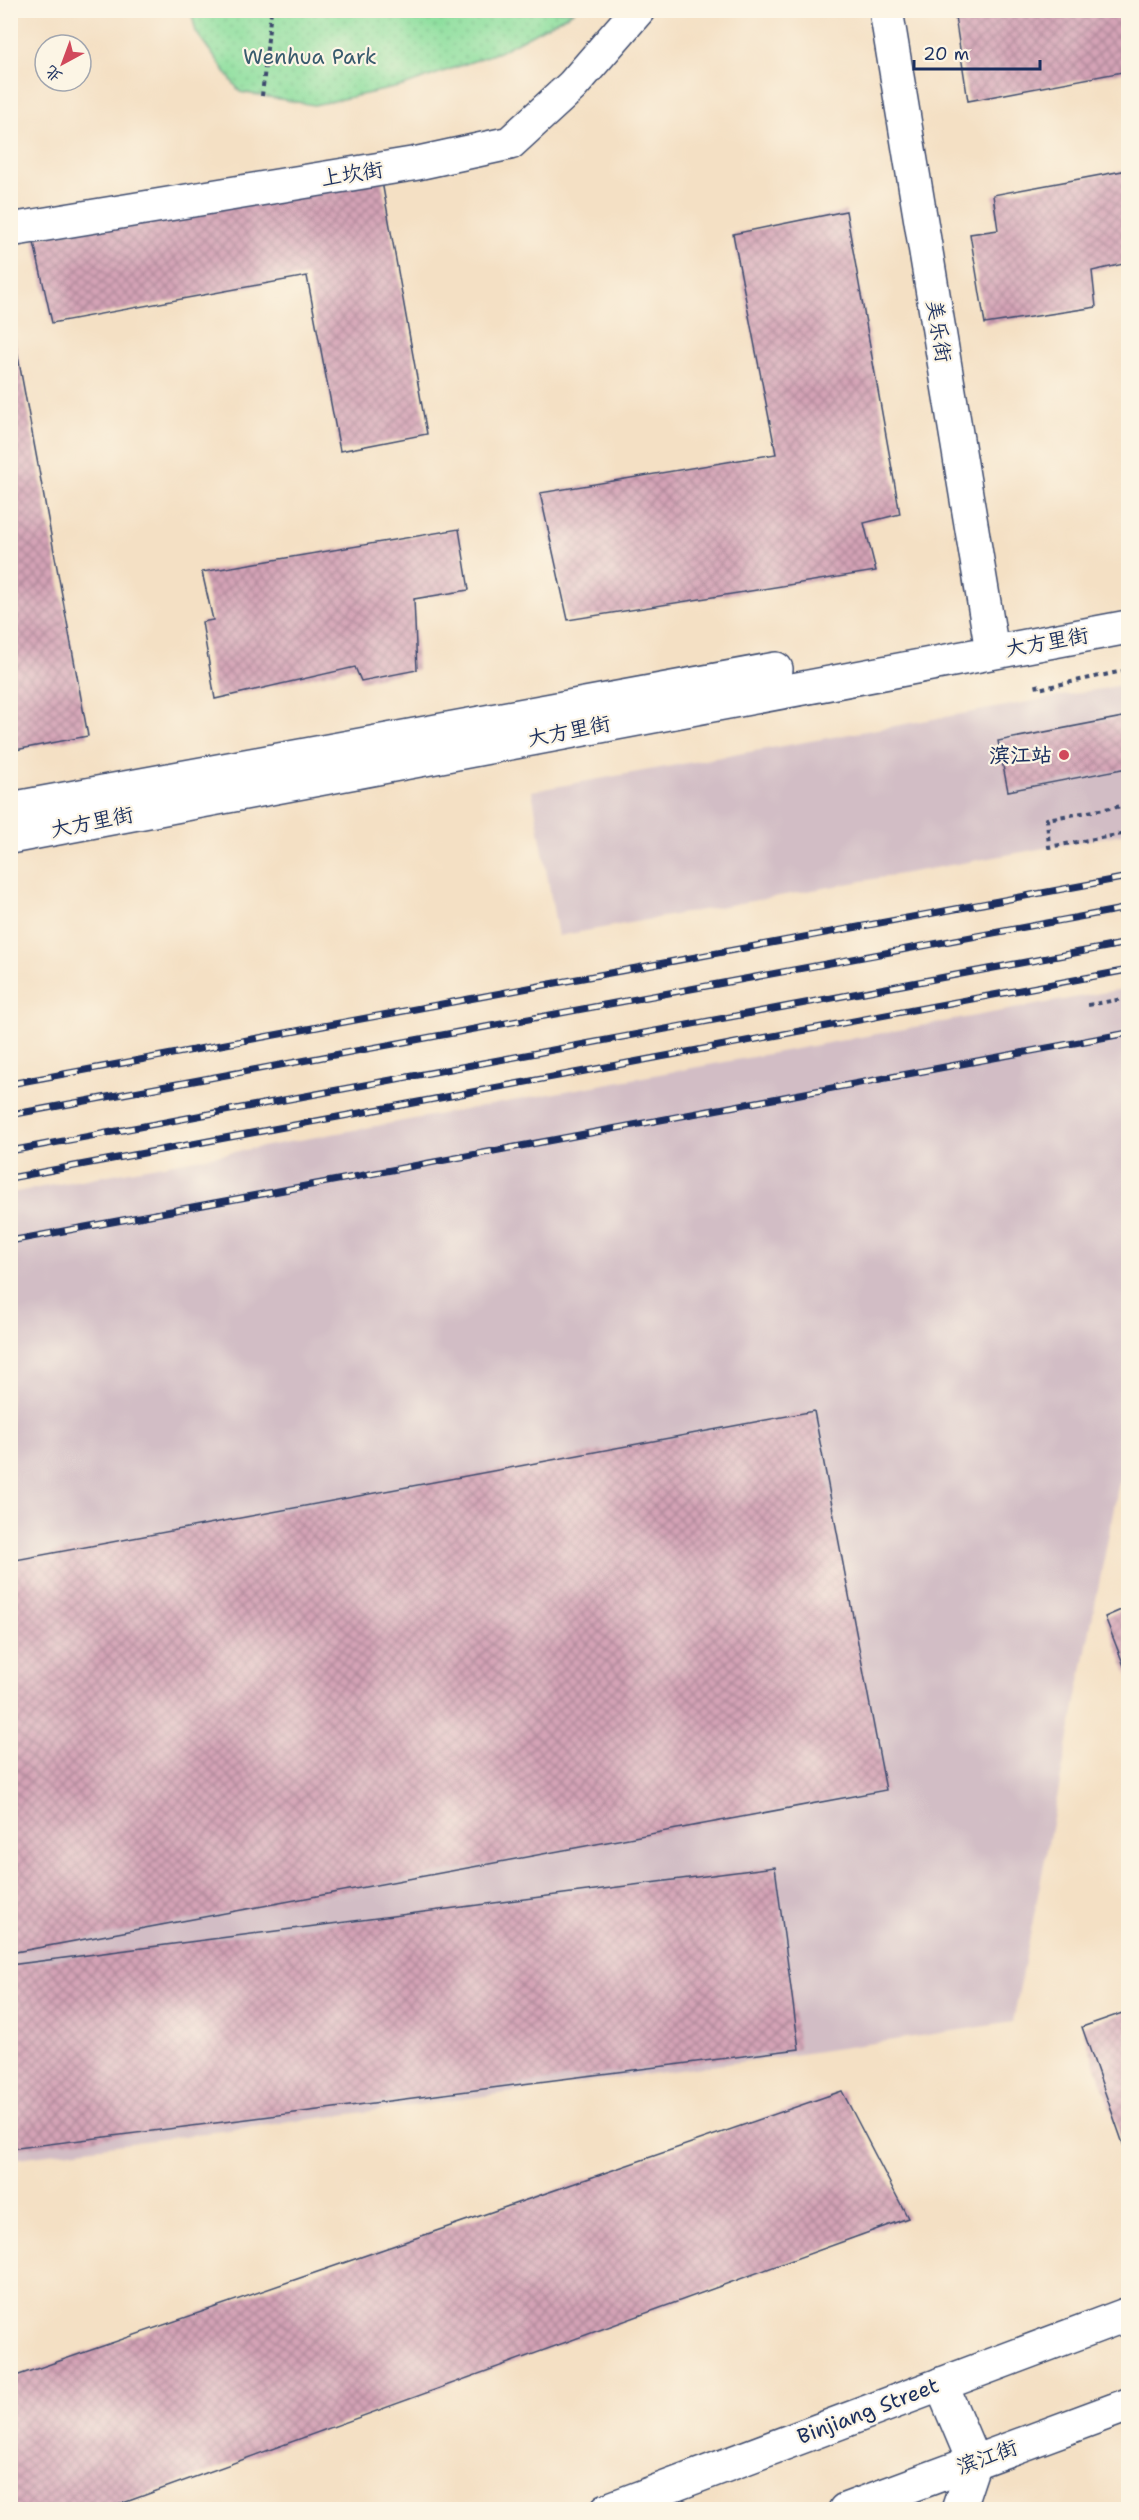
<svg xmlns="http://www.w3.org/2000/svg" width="1139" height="2520" font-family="'Shantell Sans','LXGW WenKai TC',sans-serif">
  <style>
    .industrial { fill: #d2bdc5 }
    .park { fill: url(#park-dots); stroke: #54877e; stroke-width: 1.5 }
    .building { fill: url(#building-cross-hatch) }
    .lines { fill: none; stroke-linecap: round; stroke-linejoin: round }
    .minor-casing { stroke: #3c4a6d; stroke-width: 36 }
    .tertiary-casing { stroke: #3c4a6d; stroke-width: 36 }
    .secondary-casing { stroke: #3c4a6d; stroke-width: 36 }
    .primary-casing { stroke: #3c4a6d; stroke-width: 36 }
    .path { stroke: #3c4a6d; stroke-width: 4; stroke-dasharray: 4.5 4.5; stroke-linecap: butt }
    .minor { stroke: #fff; stroke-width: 33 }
    .tertiary { stroke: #fff; stroke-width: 33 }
    .secondary { stroke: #fff; stroke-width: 33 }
    .primary { stroke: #fff; stroke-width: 33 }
    .rail-casing { stroke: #1b2f5e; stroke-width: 7 }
    .rail { stroke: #fcf5e5; stroke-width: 4.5; stroke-dasharray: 14; stroke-linecap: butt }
    .poi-dot { fill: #d1495b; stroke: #fcf5e5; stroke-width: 2 }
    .labels { text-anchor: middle; stroke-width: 4.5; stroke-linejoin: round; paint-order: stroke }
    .park-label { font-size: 21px; fill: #385b6e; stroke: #fcf5e5 }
    .street-label { font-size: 21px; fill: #1b2f5e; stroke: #fcf5e5 }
    .poi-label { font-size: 21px; font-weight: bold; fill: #1b2f5e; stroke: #fcf5e5; text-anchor: end }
  </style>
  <defs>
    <pattern id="park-dots" width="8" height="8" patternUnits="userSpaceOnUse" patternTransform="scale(1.5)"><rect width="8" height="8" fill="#8edf9f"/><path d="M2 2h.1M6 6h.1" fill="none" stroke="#7ac08b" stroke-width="1.8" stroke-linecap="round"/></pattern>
    <pattern id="building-cross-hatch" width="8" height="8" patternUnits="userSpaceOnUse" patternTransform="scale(1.5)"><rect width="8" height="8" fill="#d4a3b6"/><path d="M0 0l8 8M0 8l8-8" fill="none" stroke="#ab8597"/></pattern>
  </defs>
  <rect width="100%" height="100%" fill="#fcf5e5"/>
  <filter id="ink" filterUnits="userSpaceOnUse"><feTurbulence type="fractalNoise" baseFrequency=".0167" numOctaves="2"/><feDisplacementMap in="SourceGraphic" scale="12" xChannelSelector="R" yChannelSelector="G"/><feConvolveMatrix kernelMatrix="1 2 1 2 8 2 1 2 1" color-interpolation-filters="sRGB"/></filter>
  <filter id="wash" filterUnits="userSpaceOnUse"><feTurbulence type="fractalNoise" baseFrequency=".008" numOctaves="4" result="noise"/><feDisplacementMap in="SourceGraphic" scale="24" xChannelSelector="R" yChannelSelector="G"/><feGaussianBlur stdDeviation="1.35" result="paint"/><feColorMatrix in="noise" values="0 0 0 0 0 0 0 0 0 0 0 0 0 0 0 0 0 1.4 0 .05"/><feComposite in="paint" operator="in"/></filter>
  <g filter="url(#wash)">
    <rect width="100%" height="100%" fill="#f4e0c4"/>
    <path class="industrial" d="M1128,684V833L558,936L532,791Z
      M1128,988V1465L1122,1467L1013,2022L807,2053L11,2159L10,1193Z"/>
    <path class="park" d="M191,11V10L575,11L499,52L403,86L314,105L240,92L196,32Z"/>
    <g id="blocks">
      <path class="building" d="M954,10H1032V16L1057,10H1128V71L968,101Z
        M1128,170V263L1092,271L1096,307L985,324L970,234L998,230L993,195Z
        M381,176L427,434L340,451L307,276L52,323L33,238Z
        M846,211L900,514L864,523L876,571L568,620L540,493L776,454L733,234Z
        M10,313L88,736L10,751Z
        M459,529L469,590L414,599L417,670L361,681L355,667L215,699L202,622L213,620L202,572Z
        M1128,716V768L1008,791L998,741Z
        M814,1411L886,1790L10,1953V1561Z
        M1128,1607V1676L1105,1617Z
        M775,1867L799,2049L10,2149V1965Z
        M1128,2011V2158L1082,2027Z
        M842,2091L908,2218L104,2510H10V2378Z"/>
    </g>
  </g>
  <g filter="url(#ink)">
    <use href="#blocks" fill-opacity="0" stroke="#3c4a6d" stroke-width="1.5"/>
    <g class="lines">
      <defs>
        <path id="minor" d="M886,10L992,651
          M10,230L418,163L510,143L572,86L638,10"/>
        <path id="tertiary" d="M941,2384L974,2462L958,2510"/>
        <path id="secondary" d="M10,809L776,669
          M10,837L1128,627"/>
        <path id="primary" d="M607,2510L1128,2314
          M845,2510L1128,2405"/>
      </defs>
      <use href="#minor" class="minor-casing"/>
      <use href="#tertiary" class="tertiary-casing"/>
      <use href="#secondary" class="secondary-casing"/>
      <use href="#primary" class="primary-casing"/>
      <path class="path" d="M262,96L271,10
        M1037,684L1038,689L1128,670
        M1128,805L1047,819L1049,847L1128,833
        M1088,1005L1128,998"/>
      <use href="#minor" class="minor"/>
      <use href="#tertiary" class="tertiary"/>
      <use href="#secondary" class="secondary"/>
      <use href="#primary" class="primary"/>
      <defs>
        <path id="rail" d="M10,1084L1128,877
          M10,1115L1128,908
          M10,1151L1128,943
          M10,1178L1128,970
          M10,1241L1128,1033"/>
      </defs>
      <use href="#rail" class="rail-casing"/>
      <use href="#rail" class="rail"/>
    </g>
  </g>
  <circle class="poi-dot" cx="1064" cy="755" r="6"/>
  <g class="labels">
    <g class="park-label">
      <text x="310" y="64">Wenhua Park</text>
    </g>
    <g class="street-label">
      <text transform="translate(352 174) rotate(-9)" y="7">上坎街</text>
      <text transform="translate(939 331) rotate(81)" y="7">美乐街</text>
      <text transform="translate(1047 642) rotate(-10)" y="7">大方里街</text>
      <text transform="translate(569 731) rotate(-11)" y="7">大方里街</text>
      <text transform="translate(92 822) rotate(-11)" y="7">大方里街</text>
      <text transform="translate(868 2411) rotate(-21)" y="7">Binjiang Street</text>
      <text transform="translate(987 2457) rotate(-20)" y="7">滨江街</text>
    </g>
    <g class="poi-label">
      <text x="1052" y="762">滨江站</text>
    </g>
  </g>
  <rect width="1139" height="2520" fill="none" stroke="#fcf5e5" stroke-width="36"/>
  <g transform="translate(63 63) rotate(221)"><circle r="28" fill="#fcf5e5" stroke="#a2a6af" stroke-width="1.5"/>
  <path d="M0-4.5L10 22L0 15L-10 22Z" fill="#d1495b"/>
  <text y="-9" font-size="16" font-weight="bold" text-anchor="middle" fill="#1b2f5e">北</text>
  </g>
  <path d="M914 60v9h126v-9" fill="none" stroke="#1b2f5e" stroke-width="3"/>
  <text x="923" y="60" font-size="18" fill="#1b2f5e" stroke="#fcf5e5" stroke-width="4.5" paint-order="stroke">20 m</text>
</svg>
